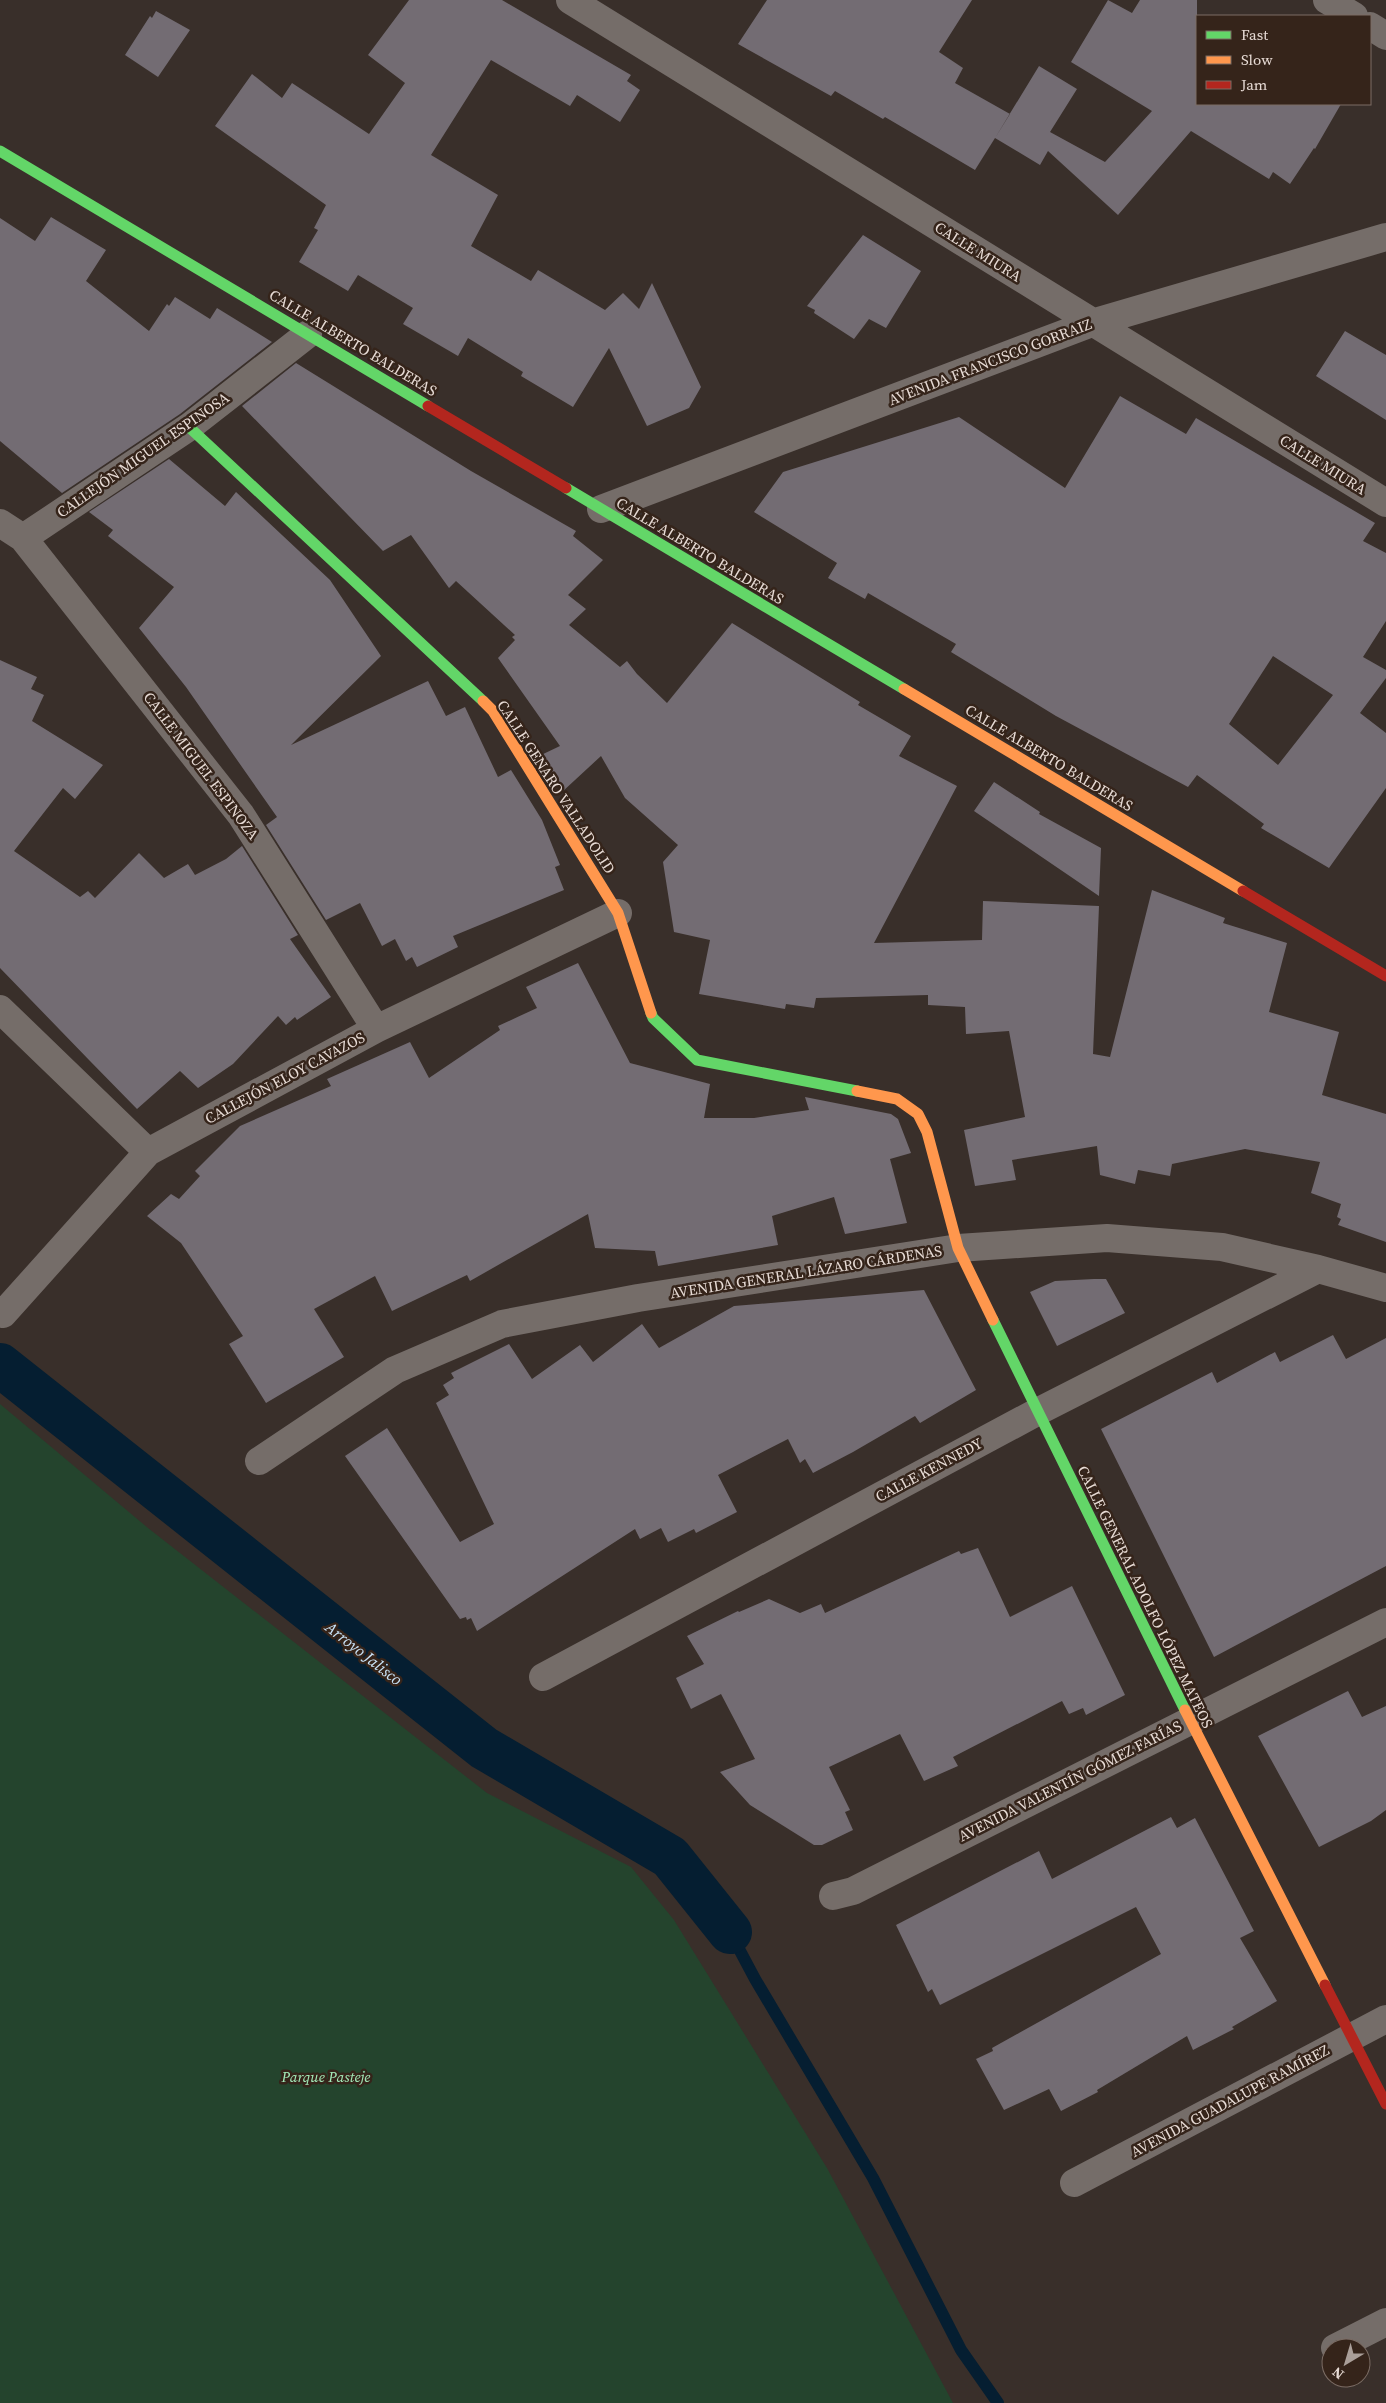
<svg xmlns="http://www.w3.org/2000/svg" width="1386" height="2403" font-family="'Source Serif 4',serif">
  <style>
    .green { fill: #24442d }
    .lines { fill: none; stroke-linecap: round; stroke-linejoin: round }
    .stream { stroke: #051e31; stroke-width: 12 }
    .canal { stroke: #051e31; stroke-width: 44 }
    .building { fill: #736c73; fill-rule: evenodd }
    .street { stroke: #756d69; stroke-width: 28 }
    .fast { stroke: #63d668; stroke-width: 11 }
    .slow { stroke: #ff974d; stroke-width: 11 }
    .jam { stroke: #b3261e; stroke-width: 11 }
    .labels { text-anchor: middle; stroke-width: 5; stroke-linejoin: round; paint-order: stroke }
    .street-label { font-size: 15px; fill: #e7dbd5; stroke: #35241a }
    .park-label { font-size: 15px; font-style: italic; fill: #a3ebb9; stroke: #35241a }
    .water-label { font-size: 16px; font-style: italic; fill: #c9e3f8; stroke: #35241a }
  </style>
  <rect width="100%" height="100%" fill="#392f2a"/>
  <path class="green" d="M0,1404L148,1528L487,1793L631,1867L674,1920L827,2168L953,2403H0Z"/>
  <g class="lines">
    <path class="stream" d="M730,1932L755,1979L873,2178L961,2350L998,2403"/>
    <path class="canal" d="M0,1365L484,1748L670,1857L730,1932"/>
  </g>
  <path class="building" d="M409,0H502L631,75L627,81L640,90L620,122L577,95L570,106L491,60L431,155L498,195L471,246L531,281L538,270L605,310L623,293L639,309L652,283L701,387L689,408L647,426L609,348L573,407L521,376L523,372L468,338L458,356L403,324L413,308L358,275L348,291L299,262L318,230L314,228L326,205L215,126L252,74L282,98L292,83L369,134L405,83L368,55Z
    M767,0H972L939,52L963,68L955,83L1010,114L975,170L885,117L883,119L835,91L831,96L738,44Z
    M1108,0L1132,13L1140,0H1197V104H1341L1315,149L1314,148L1290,184L1273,172L1269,179L1191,131L1118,215L1048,151L1040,165L995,138L1039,66L1077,89L1050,132L1105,162L1152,111L1071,62Z
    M156,11L190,30L158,77L125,55L150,16L152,18Z
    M51,217L106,250L86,281L149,331L167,304L169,306L175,297L210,319L217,308L272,342L180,414L62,493L0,441V218L35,241Z
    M863,235L921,271L886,328L869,319L854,339L814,313L815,310L807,306Z
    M1345,331L1386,355V420L1316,376Z
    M296,363L471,471L576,531L573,536L603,560L568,595L586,609L569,625L620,667L627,661L637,674L667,703L732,623L860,702L858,705L911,736L899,756L957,786L874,943L982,940L983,901L1099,906L1093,1054L1110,1057L1152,890L1225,918L1223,923L1287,943L1269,1012L1339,1032L1322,1095L1386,1114V1242L1338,1225L1341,1219L1337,1217L1341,1204L1311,1193L1320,1162L1245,1149L1172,1164L1170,1176L1138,1170L1135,1184L1100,1175L1097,1146L1012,1160L1016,1180L975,1186L964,1130L1025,1117L1009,1031L966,1034L965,1007L928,1005V995L816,998L814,1008L786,1004L785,1009L699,994L710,940L674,932L663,862L678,845L625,798L601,756L562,792L539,756L560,746L498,658L515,640L512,637L515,635L456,581L449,588L411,535L383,551L242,406Z
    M1120,396L1186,434L1196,418L1375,523L1363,541L1386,553V621L1363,657L1386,670V678L1360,713L1386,733V788L1329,868L1261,828L1264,824L1197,775L1188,787L1056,716L951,652L956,644L868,593L865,599L828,578L837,563L754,512L783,472L959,417L1065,488ZM1273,656L1333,695L1278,765L1229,724Z
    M169,459L225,506L236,492L330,580L381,656L291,745L428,681L446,716L465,707L498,777L511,770L542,820L560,865L555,867L564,890L453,936L458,947L417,967L412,957L406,961L395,939L382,946L360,903L326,920L266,825L277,817L186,687L139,628L174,587L108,536L113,530L89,512Z
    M0,660L37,677L31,689L44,695L32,721L103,765L75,799L63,788L14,851L80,897L88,891L95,898L139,853L164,878L188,864L195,875L226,859L242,846L298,935L290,939L331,997L297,1020L295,1017L286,1025L278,1016L233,1064L198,1088L180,1071L137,1109L90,1061L0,968Z
    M994,782L1040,812L1039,814L1101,848L1099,896L974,811Z
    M578,963L630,1063L710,1084L704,1118H754L809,1110L805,1097L891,1114L898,1119L911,1153L890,1159L907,1223L845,1234L834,1197L772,1216L778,1245L658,1266L655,1251L595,1248L588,1214L470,1281L467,1275L392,1311L375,1276L314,1309L344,1357L266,1403L229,1344L243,1336L181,1243L147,1216L171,1194L179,1199L200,1176L195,1171L240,1126L331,1086L327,1079L410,1042L429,1078L500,1030L498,1026L537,1008L526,987Z
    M1094,1279H1106L1125,1313L1057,1346L1030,1292L1055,1281Z
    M924,1290L976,1390L920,1423L915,1416L853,1452L813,1473L805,1459L800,1463L788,1439L718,1475L737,1512L696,1533L694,1529L668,1542L661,1528L640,1539L635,1529L477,1631L471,1618L467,1620L466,1617L460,1619L345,1456L387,1428L460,1542L494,1524L436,1403L449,1395L443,1385L454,1378L451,1373L509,1344L532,1379L580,1345L593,1362L642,1324L659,1348L734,1306Z
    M1333,1335L1346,1359L1386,1338V1566L1214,1657L1101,1429L1212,1372L1217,1383L1275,1352L1280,1362Z
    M978,1548L1010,1617L1072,1586L1125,1695L1086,1715L1083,1708L1069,1714L1062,1701L953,1757L958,1766L924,1781L900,1734L829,1767L850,1810L845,1812L853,1830L822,1845H814L750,1805L720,1772L755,1759L721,1694L691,1709L676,1678L704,1664L687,1636L738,1611L739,1612L769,1599L800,1613L821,1604L825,1613L959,1551L961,1554Z
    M1348,1691L1362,1717L1386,1706V1810L1371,1821L1319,1847L1258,1736Z
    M1171,1817L1177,1828L1195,1818L1254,1931L1240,1938L1277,2001L1232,2027L1234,2029L1193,2050L1187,2036L1097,2090L1098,2092L1061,2111L1049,2089L1004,2110L976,2059L993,2051L992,2048L1161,1954L1136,1907L940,2005L932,1989L928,1992L896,1925L1039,1851L1052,1879Z"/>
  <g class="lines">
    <path class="street" d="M570,0L1386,503
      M1327,0L1354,16
      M1370,26L1386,36
      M601,509L1092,323L1386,237
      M0,523L23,538L241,815L376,1029
      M23,538L189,427L308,334
      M0,1009L148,1152
      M3,1314L148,1152L376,1029L618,913
      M259,1461L395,1370L502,1324L638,1298L958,1248L1107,1238L1222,1247L1318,1269L1386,1288
      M543,1677L1037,1412L1318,1269
      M833,1896L853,1891L1386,1622
      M1074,2183L1386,2019
      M1335,2348L1386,2322"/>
    <path class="fast" d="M0,151L428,406
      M189,427L483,701
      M566,488L904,689
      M651,1013L653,1018L697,1060L857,1091
      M993,1320L1185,1710"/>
    <path class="slow" d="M904,689L1243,891
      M483,701L493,711L618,913L651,1013
      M857,1091L897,1099L918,1114L927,1132L958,1248L993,1320
      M1185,1710L1325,1985"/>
    <path class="jam" d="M428,406L566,488
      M1243,891L1386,976
      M1325,1985L1386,2104"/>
  </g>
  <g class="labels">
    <g class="street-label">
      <text transform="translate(978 252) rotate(32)" y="5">CALLE MIURA</text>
      <text transform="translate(353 343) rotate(31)" y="5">CALLE ALBERTO BALDERAS</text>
      <text transform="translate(990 362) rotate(-21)" y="5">AVENIDA FRANCISCO GORRAIZ</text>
      <text transform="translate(143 455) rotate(-35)" y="5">CALLEJÓN MIGUEL ESPINOSA</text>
      <text transform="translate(1323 465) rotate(32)" y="5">CALLE MIURA</text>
      <text transform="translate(700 551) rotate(31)" y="5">CALLE ALBERTO BALDERAS</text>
      <text transform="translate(1049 758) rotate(31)" y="5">CALLE ALBERTO BALDERAS</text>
      <text transform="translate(201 766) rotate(53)" y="5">CALLE MIGUEL ESPINOZA</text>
      <text transform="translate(556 787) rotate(57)" y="5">CALLE GENARO VALLADOLID</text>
      <text transform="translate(285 1078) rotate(-28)" y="5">CALLEJÓN ELOY CAVAZOS</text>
      <text transform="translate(806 1272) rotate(-9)" y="5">AVENIDA GENERAL LÁZARO CÁRDENAS</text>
      <text transform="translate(929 1470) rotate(-28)" y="5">CALLE KENNEDY</text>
      <text transform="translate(1145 1597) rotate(64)" y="5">CALLE GENERAL ADOLFO LÓPEZ MATEOS</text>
      <text transform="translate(1070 1781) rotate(-27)" y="5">AVENIDA VALENTÍN GÓMEZ FARÍAS</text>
      <text transform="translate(1230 2101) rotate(-28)" y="5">AVENIDA GUADALUPE RAMÍREZ</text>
    </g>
    <g class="park-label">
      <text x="326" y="2082">Parque Pasteje</text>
    </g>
    <g class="water-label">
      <text transform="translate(364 1653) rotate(38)" y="6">Arroyo Jalisco</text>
    </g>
  </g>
  <rect x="1196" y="15" width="175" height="90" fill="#35241a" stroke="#7c6d65"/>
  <rect x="1206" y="31" width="25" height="8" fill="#63d668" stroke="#7c6d65"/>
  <text x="1241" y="40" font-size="15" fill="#e7dbd5">Fast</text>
  <rect x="1206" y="56" width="25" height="8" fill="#ff974d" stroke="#7c6d65"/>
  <text x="1241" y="65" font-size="15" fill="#e7dbd5">Slow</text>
  <rect x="1206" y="81" width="25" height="8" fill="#b3261e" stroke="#7c6d65"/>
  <text x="1241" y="90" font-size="15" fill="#e7dbd5">Jam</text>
  <g transform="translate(1346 2363) rotate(218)"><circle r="24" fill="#35241a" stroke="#7c6d65"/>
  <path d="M0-4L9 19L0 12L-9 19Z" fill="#aa9f99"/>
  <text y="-8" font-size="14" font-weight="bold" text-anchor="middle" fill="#e7dbd5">N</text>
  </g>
</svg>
